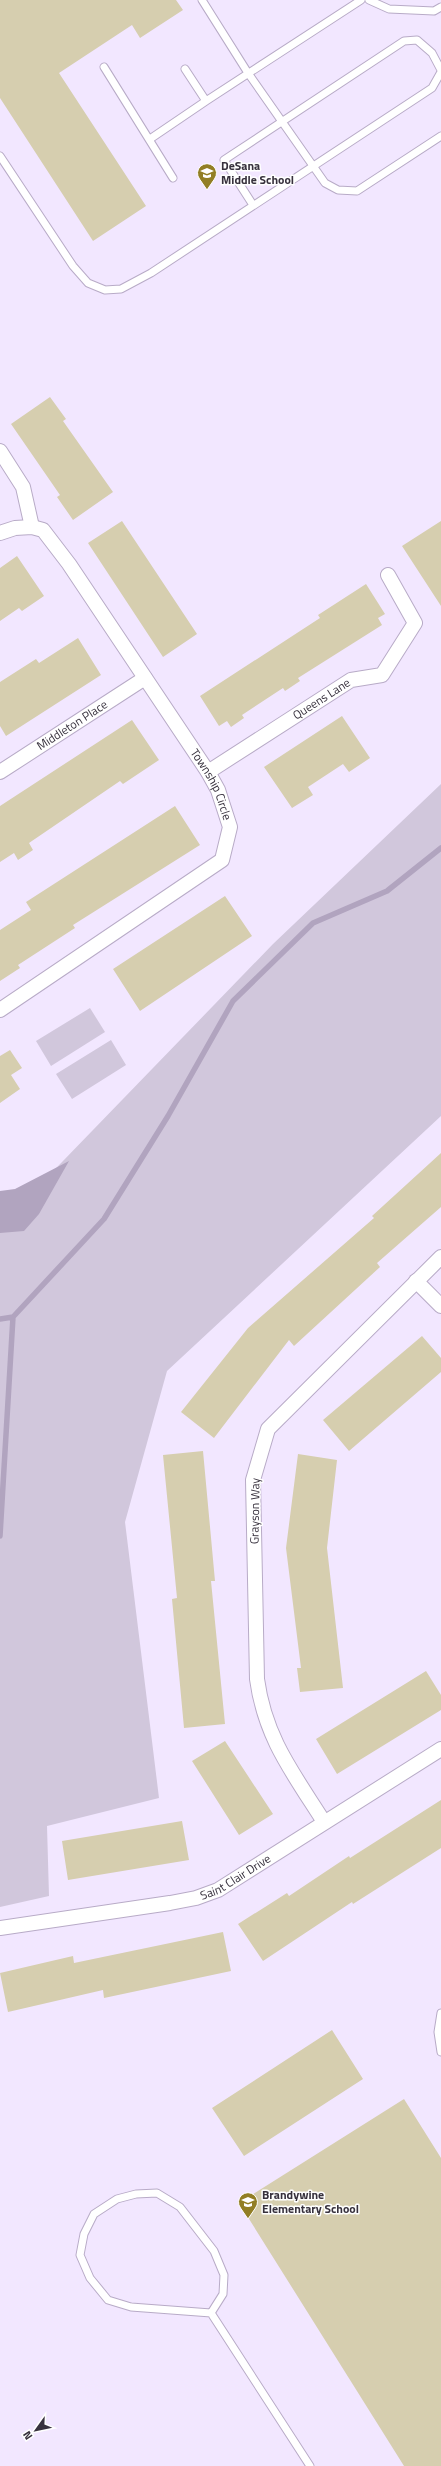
<svg xmlns="http://www.w3.org/2000/svg" width="441" height="2466" font-family="'Titillium Web',sans-serif">
  <style>
    .green { fill: #d1c7dc }
    .water { fill: #b1a4bf }
    .lines { fill: none; stroke-linecap: round; stroke-linejoin: round }
    .stream { stroke: #b1a4bf; stroke-width: 5.5 }
    .building { fill: #d6ceaf }
    .lane-casing { stroke: #b8abc7; stroke-width: 9 }
    .street-casing { stroke: #b8abc7; stroke-width: 16 }
    .lane { stroke: #fff; stroke-width: 7 }
    .street { stroke: #fff; stroke-width: 14 }
    .labels { text-anchor: middle; stroke-width: 3; stroke-linejoin: round; paint-order: stroke }
    .poi-label { font-size: 12px; font-weight: bold; fill: #37313d; stroke: #fff; text-anchor: start }
    .street-label { font-size: 12px; fill: #37313d; stroke: #fff }
  </style>
  <rect width="100%" height="100%" fill="#f2e7ff"/>
  <path class="green" d="M441,784V1116L167,1371L125,1522L159,1798L47,1826L49,1896L0,1907V1223L2,1224L273,944Z
    M90,1008L105,1032L51,1066L36,1041Z
    M111,1040L126,1065L72,1099L56,1074Z"/>
  <path class="water" d="M69,1161L39,1214L24,1231L0,1233V1191L15,1189Z"/>
  <g class="lines">
    <path class="stream" d="M0,1319L13,1317
      M0,1536L13,1317L104,1219L168,1116L233,1001L313,923L387,891L441,848"/>
  </g>
  <path class="building" d="M0,0H176L183,10L140,38L132,25L59,73L146,206L93,241L0,98Z
    M50,397L66,419L63,421L113,492L73,520L57,497L60,495L11,424Z
    M122,521L197,634L163,657L88,543Z
    M441,521V606L402,546Z
    M17,556L44,596L22,611L19,608L0,621V568Z
    M366,584L385,614L378,618L382,625L298,678L300,681L285,691L283,688L242,715L244,718L231,727L227,721L219,726L200,696L320,618L318,615Z
    M78,638L101,675L6,736L0,726V682L36,659L39,663Z
    M342,716L370,758L349,772L343,764L308,787L313,795L292,808L264,767Z
    M132,720L159,760L123,784L120,781L29,843L33,850L18,860L14,853L0,862V806Z
    M175,806L200,845L73,925L75,928L18,965L20,968L0,981V930L31,910L26,902Z
    M225,896L252,936L140,1011L113,969Z
    M10,1050L22,1068L11,1075L20,1089L0,1103V1056Z
    M441,1153V1207L377,1263L380,1267L294,1346L289,1340L214,1438L181,1412L248,1328L374,1218L372,1216Z
    M422,1336L441,1358V1372L349,1451L323,1420Z
    M203,1451L215,1581H211L225,1724L184,1728L172,1599L177,1598L163,1455Z
    M298,1454L337,1460L327,1548L343,1688L300,1692L297,1668H301L286,1548Z
    M426,1671L441,1695V1710L337,1774L316,1739Z
    M225,1741L273,1814L239,1835L192,1761Z
    M441,1800V1848L353,1904L352,1902L263,1961L238,1924L287,1893L289,1896L349,1856L350,1858Z
    M182,1821L189,1860L68,1880L62,1841Z
    M223,1932L231,1971L104,1998L103,1990L8,2012L0,1973L73,1956L74,1963Z
    M332,2030L363,2079L244,2156L212,2108Z
    M404,2099L441,2158V2466H404L239,2203Z"/>
  <g class="lines">
    <defs>
      <path id="lane" d="M202,0L248,73L325,183L338,190L357,191L441,136
        M369,0L389,9L434,11L441,7
        M104,67L173,178
        M185,69L206,101L361,0
        M150,139L206,101
        M0,156L73,266L88,283L105,290L121,289L151,273L432,88L441,72
        M253,205L224,160L404,41L417,40L432,53L441,70
        M441,2013L438,2032L441,2052
        M157,2193L180,2207L214,2251L224,2275L223,2294L211,2313L131,2307L108,2300L90,2278L80,2255L84,2234L94,2214L117,2199L136,2194Z
        M211,2313L310,2466"/>
      <g id="street">
        <path d="M0,451L23,487L32,527"/>
        <path id="s1" d="M0,533L15,528L32,527L43,530L69,564L208,772L218,790L230,827L222,860L0,1010"/>
        <path id="s2" d="M0,772L145,678"/>
        <path id="s3" d="M208,772L351,680L382,675L415,623L388,575"/>
        <path d="M416,1281L441,1306"/>
        <path d="M324,1822C293,1773 265,1738 257,1679L253,1480L268,1429L441,1257"/>
        <path id="s4" d="M0,1928L170,1903L196,1898L218,1890L441,1749"/>
      </g>
    </defs>
    <use href="#lane" class="lane-casing"/>
    <use href="#street" class="street-casing"/>
    <use href="#lane" class="lane"/>
    <use href="#street" class="street"/>
  </g>
  <defs>
    <symbol id="school-pin" viewBox="-11 -11 22 30"><path d="M0 17L-7.5 6A9.5 9.5 0 1 1 7.5 6Z" fill="#927e25" stroke="#fff"/><path d="M0-5L7-2L0 1L-7-2ZM-4 1L0 2.5L4 1V4Q0 6-4 4Z" fill="#fff"/></symbol>
  </defs>
  <g fill-rule="evenodd">
    <use href="#school-pin" x="196" y="162" width="22" height="30"/>
    <use href="#school-pin" x="237" y="2191" width="22" height="30"/>
  </g>
  <g class="labels">
    <g class="poi-label">
      <text x="221" y="170">DeSana<tspan x="221" dy="14">Middle School</tspan></text>
      <text x="262" y="2199">Brandywine<tspan x="262" dy="14">Elementary School</tspan></text>
    </g>
    <g class="street-label">
      <text dy="4" stroke="none"><textPath href="#s3" startOffset="135">Queens Lane</textPath></text>
      <text dy="4" stroke="none"><textPath href="#s2" startOffset="86">Middleton Place</textPath></text>
      <text dy="4" stroke="none"><textPath href="#s1" startOffset="350">Township Circle</textPath></text>
      <text transform="translate(255 1511) rotate(-89)" y="4">Grayson Way</text>
      <text dy="4" stroke="none"><textPath href="#s4" startOffset="243">Saint Clair Drive</textPath></text>
    </g>
  </g>
  <g transform="translate(36 2430) rotate(237)" stroke="#ffffff" stroke-width="3" paint-order="stroke">
  <path d="M0-3L7 15L0 10L-7 15Z" fill="#37313d"/>
  <text y="-6" font-size="11" font-weight="bold" text-anchor="middle" fill="#37313d">N</text>
  </g>
</svg>
